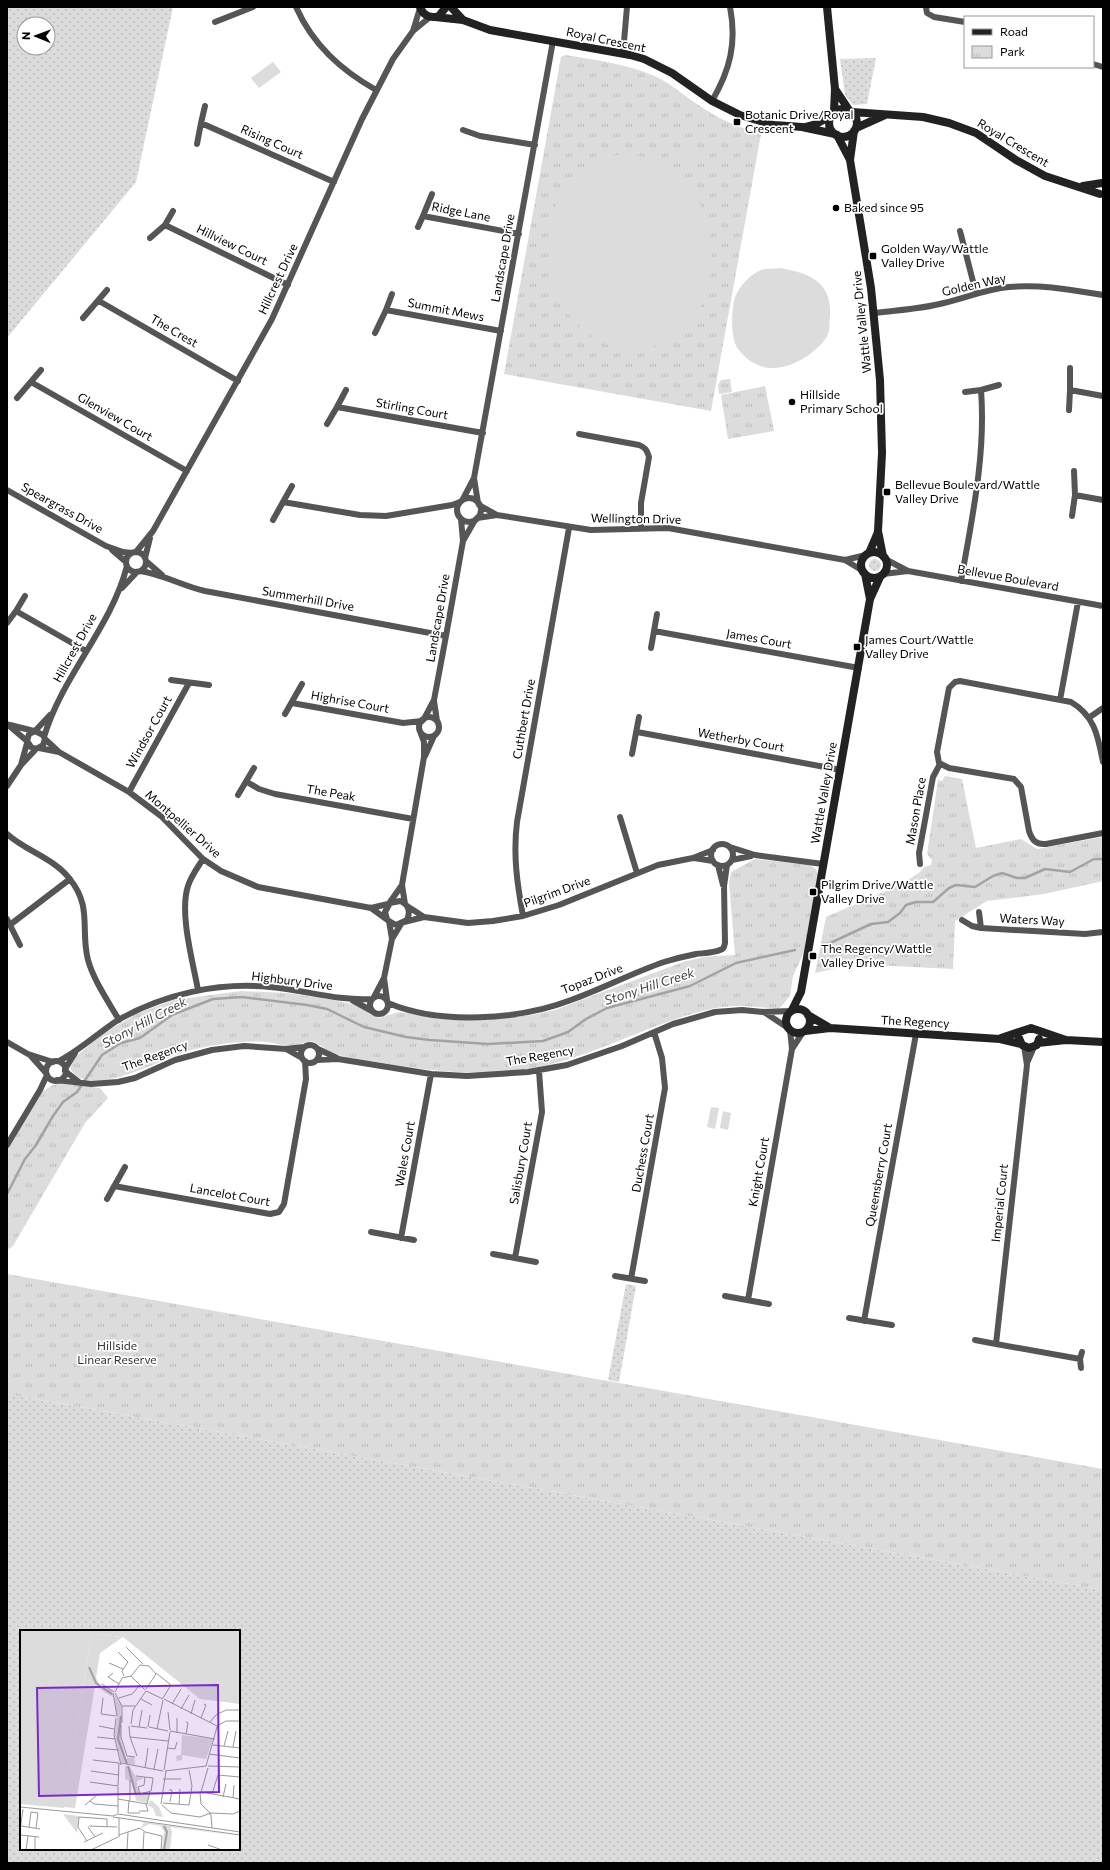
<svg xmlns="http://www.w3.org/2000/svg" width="1110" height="1870" font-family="Commissioner,sans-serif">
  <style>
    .grass { fill: url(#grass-dots); fill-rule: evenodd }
    .park { fill: url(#park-tufts) }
    .pitch { fill: #dcdcdc }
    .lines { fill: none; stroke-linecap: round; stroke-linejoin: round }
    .stream { stroke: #a3a3a3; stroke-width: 2.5 }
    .street { stroke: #555; stroke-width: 6 }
    .secondary { stroke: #222; stroke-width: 8 }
    .poi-dot { fill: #000; stroke: #fff; stroke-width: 1.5 }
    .labels { text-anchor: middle; stroke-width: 3.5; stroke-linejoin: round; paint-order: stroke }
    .street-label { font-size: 12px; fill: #000; stroke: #fff }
    .poi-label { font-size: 12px; fill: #000; stroke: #fff; text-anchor: start }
    .park-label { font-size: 12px; fill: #333; stroke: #fff }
    .water-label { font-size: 13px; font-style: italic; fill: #444; stroke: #fff }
    .inset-river { fill: none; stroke: #a3a3a3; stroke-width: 2 }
    .inset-road { fill: none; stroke: #999; stroke-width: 1 }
    .view { fill: #7b2cbf; fill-opacity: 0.15; stroke: #7b2cbf; stroke-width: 2 }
    .inset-edge { fill: none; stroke: #000; stroke-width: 2 }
  </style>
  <defs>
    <pattern id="grass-dots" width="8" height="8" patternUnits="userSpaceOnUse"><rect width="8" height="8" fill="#dcdcdc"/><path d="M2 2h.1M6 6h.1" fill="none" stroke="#bbb" stroke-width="1.8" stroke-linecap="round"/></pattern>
    <pattern id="park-tufts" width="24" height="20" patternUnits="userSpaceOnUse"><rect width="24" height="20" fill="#dcdcdc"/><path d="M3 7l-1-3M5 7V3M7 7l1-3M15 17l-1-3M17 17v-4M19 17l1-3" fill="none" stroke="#bbb"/></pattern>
  </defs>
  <rect width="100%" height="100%" fill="#fff"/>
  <path class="grass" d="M7,7H173L136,182L7,338ZM24,24H48V48H24Z
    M876,58L867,104L853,105L845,95L840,59Z
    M869 565a6 6 0 1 1 12 0a6 6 0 1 1-12 0Z
    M626,1284L636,1286L619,1382L608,1380Z
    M7,1394L1103,1590V1863H7ZM21,1631H239V1849H21Z"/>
  <path class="park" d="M565,55C596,60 628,64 657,77C675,86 690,101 708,111C724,122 743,128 761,134L711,411L504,374L561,57Z
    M730,379L732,392L719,394L718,385L721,380Z
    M765,386L774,431L728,439L721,395Z
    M945,776L962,779L976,848L1021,839L1037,849L1103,837V881L1044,894L987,901L955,921L953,969L855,964L815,973L826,917L902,884L920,872L924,867L931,865L932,860L927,854L938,780L942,781Z
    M755,859L810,865L816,869L819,877L805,950L793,976L790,996L779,1009C758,1007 737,1004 716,1008C651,1021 593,1059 527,1069C479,1077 431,1071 384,1063C367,1060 349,1059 333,1053C326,1050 320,1044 314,1042C307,1040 299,1046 292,1046C284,1046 275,1043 267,1042C254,1041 242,1042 230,1043C212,1045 196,1048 179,1054C157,1061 86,1101 70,1068L75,1057L104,1033L138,1013L174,1000L241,991L286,993L329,999L356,1005L379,1018L399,1012L455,1020L507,1018L532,1015L555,1010L683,962L704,957L735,955L729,882L731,872Z
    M63,1083L100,1088L108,1098L85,1123L13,1246L7,1250V1150L32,1106L43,1091L53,1085Z
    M7,1274L1103,1469V1590L7,1394Z"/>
  <path class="pitch" d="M273,62L281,72L259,88L251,78Z
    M681,146L697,152L693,162L677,156Z
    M628,154C740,165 738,347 635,349C599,350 565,321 554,287C551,277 552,268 551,258C549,248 548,238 549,228C554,188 587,155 628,154Z
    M780,268C809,273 832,281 830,316C829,321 830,329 828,334C825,342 816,349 810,354C785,372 758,375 738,349C730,339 731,306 736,295C740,286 750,275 759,271C764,268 774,269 780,268Z
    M711,1107L719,1108L715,1129L707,1127Z
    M723,1111L731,1113L728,1130L720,1128Z"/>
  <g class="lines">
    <path class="stream" d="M822,944H828L871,924L888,922L900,913L906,905L916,902H933L949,888L956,885L975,887L993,876L1002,873L1017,878H1025L1045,869L1070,872L1094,859H1103
      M7,1194L25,1159L36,1145L53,1116L63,1102L77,1092L102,1055L121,1043L140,1038L172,1015L213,999L242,997L307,1005L327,1009L364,1027L406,1037L430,1040L488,1044L543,1041L568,1032L586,1019L607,1008L690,986L736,963L795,950"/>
    <path class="street" d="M296,7C313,45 341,70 376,90
      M926,7L927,13L934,17L965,22
      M215,22L253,7
      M413,31L430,17
      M623,53L627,7
      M1093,64L1103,67
      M712,101C730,70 737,43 730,7
      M201,123L205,106
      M463,130L480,136L535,145
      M197,144L201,123L334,182
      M423,216L432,194
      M165,225L173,211
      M418,227L423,216L519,234
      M960,231L976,293
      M150,238L165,225L288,285
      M99,301L238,381
      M386,310L392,294
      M875,313C898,310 921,309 944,303C966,298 986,289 1009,287C1041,284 1072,290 1103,295
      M83,318L107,290
      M375,333L386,310L501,331
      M1070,368V390
      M31,382L187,471
      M981,390L999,385
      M17,398L41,370
      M337,407L346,390
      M1069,410L1070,390L1103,396
      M327,424L337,407L483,433
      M579,434L639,445C645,447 647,450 649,457L641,503V528
      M1074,471L1075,495
      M474,478L478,503
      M7,490L106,546L123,552L132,553
      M457 510a12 12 0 1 1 24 0a12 12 0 1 1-24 0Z
      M463,499L474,478L553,41
      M283,502L292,486
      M479,505L497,515
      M1072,516L1075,495L1103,500
      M477,518L497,515L591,530L668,528L845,560L866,555
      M273,520L283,502L360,515L386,516L452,505L460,502
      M463,541L475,520
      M112,550L126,562
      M136,552L153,531L272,319L362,119L393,59L413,31L420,8
      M126 562a10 10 0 1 1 20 0a10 10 0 1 1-20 0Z
      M145,558L150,538
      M885,559L908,571L1103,606
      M845,560L863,571
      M146,561L162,575
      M140,571C162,574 183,586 205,591L446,636
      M883,574L908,571
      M961,581C972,518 986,455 981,390L965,392
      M122,588L137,572
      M16,611L25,596
      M7,623L16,611L86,651
      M654,631L859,668
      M651,648L657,614
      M171,680L209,685
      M1060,700L1078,602
      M434,701L437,721
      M292,703L403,723L422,721
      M285,714L302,684
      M419 727a10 10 0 1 1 20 0a10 10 0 1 1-20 0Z
      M1090,717L1103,708
      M424,719L434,700L446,636L463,541L461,519
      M7,724L27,741
      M10,725L34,731
      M35,731L50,715
      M637,732L841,770
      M44,737C62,676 111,628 127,566
      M45,739L59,752L129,792L161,816L203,859L221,871L258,887L371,908L388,904
      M39,748L59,752
      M632,754L639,717
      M425,756L434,736
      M1103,762C1098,737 1095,716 1071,702L960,681L955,682L949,688L937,752L939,763L949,768L1014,779L1021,787L1029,831C1032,840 1036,845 1046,844L1103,833
      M21,765L27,743
      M247,782L259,789L275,794L413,819
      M7,786L21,765L36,749L43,745L45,739L43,735L35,731L29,734L27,741L31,747L36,749
      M129,792L189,683
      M238,795L254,768
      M620,817L637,873
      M7,834C26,851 53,858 69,878C93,907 80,929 88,960C94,981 108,1001 119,1020
      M711 855a11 11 0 1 1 22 0a11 11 0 1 1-22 0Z
      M730,847L755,855L823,864
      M694,858L713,861
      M732,860L751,856
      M920,864L919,853L933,777L940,764
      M718,865L723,885
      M390,902L402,885
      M405,904L402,885L424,757V742L421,734
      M407,906L424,917
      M371,908L389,921L396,925L407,920C411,911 408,904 400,901L390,903L385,912L387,919
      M979,912L981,928
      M523,916C517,883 513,855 517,822L569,528
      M7,919L20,945
      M962,920L972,926L981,928L1085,934L1103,932
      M389,921L392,939
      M404,922L424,917L468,923L493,921L523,916L559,905L658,865L693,858L713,850
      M11,924L70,879
      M384,978L387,1000
      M198,990C193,962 179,913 188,886C191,876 198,867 203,859
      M370 1005a9 9 0 1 1 18 0a9 9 0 1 1-18 0Z
      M374,997L384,978L392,939L401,924
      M352,1000L372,1011
      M388,1003C440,1025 519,1020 571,1000C602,989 632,973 664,962C674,959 686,956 696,954C704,953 713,953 720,950C724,949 724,947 725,943L724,886L727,865
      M764,1012L788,1028
      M7,1042L28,1054L53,1062
      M301 1054a9 9 0 1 1 18 0a9 9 0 1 1-18 0Z
      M286,1049L302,1058
      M318,1049L337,1058
      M792,1049L803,1032
      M30,1055L46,1073
      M317,1060L338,1059L431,1074L467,1076L528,1072L567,1065L622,1046L673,1024L715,1012L742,1010L763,1012L791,1011
      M59,1061C80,1050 98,1033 118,1020C164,994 218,982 270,987C305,990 337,1001 372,999
      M46 1071a10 10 0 1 1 20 0a10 10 0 1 1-20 0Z
      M1027,1063L1034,1047
      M65,1069L75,1053
      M65,1071L79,1082
      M57,1080L91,1084L118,1082L135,1078L175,1060L212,1050L244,1046L286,1049L304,1047
      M7,1145L40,1090L47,1075
      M114,1186L270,1214L279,1212L284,1204L306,1079L305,1061
      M107,1199L125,1167
      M371,1232L414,1240
      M401,1238L431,1074
      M493,1254L536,1262
      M515,1258L542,1112L539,1071
      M615,1276L645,1281
      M631,1279L665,1088L662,1058L654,1032
      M725,1296L769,1304
      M748,1300L792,1049L790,1030
      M849,1318L892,1325
      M864,1321L916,1034
      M975,1340L996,1344L1027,1065L1024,1046
      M996,1344L1080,1359
      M1081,1368L1080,1359L1082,1352"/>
    <path class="secondary" d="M420,7C423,15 430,19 439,16L446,7
      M451,7L463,20
      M827,7L835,89L834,112
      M435,17L463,20L490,30L630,55L644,59L672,73L712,101L740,115L774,125L802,127L835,134
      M835,89L849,110
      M829 123a14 14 0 1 1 28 0a14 14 0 1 1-28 0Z
      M852,112L923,117L949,123L976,133L1016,160L1045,176L1100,194
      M805,127L816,124L832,115
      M856,128L885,115
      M854,131L850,160L871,288L880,380L882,453L878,531L883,556
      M837,135L850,160
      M1083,186L1102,183
      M861 565a13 13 0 1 1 26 0a13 13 0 1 1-26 0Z
      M869,553L878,532
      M865,574L870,599
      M786 1021a12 12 0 1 1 24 0a12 12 0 1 1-24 0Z
      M792,1010L801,992L870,599L880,577
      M808,1015L830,1028
      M805,1031L830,1028L1000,1039L1021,1044
      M1001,1038L1031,1028L1066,1040
      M1019,1038L1022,1045L1029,1048L1037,1045L1039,1039
      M1038,1043L1066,1040L1103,1042"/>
  </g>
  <g class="poi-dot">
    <rect x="733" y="118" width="8" height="8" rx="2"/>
    <circle cx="836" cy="208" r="4"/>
    <rect x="869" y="252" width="8" height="8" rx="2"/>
    <circle cx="792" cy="402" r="4"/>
    <rect x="883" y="488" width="8" height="8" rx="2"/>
    <rect x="853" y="643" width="8" height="8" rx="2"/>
    <rect x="809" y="888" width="8" height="8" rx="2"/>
    <rect x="809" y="952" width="8" height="8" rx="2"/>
  </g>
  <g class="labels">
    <g class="street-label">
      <text transform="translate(606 40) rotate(12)" y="4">Royal Crescent</text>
      <text transform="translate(272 142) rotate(24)" y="4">Rising Court</text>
      <text transform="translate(1013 143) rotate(31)" y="4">Royal Crescent</text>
      <text transform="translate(461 212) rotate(11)" y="4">Ridge Lane</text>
      <text transform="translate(232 245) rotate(26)" y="4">Hillview Court</text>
      <text transform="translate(503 258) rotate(-80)" y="4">Landscape Drive</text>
      <text transform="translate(278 279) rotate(-65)" y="4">Hillcrest Drive</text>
      <text transform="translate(974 285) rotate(-13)" y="4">Golden Way</text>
      <text transform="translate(446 310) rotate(11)" y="4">Summit Mews</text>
      <text transform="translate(862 322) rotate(-96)" y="4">Wattle Valley Drive</text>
      <text transform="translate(174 331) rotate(30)" y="4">The Crest</text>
      <text transform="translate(412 409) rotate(10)" y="4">Stirling Court</text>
      <text transform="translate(115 417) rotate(30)" y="4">Glenview Court</text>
      <text transform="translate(62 508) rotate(29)" y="4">Speargrass Drive</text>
      <text transform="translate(636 519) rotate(1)" y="4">Wellington Drive</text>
      <text transform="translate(1008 578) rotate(10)" y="4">Bellevue Boulevard</text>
      <text transform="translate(308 599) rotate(10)" y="4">Summerhill Drive</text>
      <text transform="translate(438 618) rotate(-80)" y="4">Landscape Drive</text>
      <text transform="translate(759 639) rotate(10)" y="4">James Court</text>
      <text transform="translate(75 648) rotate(-61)" y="4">Hillcrest Drive</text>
      <text transform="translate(350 702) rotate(10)" y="4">Highrise Court</text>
      <text transform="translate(524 719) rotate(-80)" y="4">Cuthbert Drive</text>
      <text transform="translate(149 732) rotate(-61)" y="4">Windsor Court</text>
      <text transform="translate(741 740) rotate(10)" y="4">Wetherby Court</text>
      <text transform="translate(331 793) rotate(10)" y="4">The Peak</text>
      <text transform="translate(824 793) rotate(-80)" y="4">Wattle Valley Drive</text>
      <text transform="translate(916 811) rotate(-80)" y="4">Mason Place</text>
      <text transform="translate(183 824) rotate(41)" y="4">Montpellier Drive</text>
      <text transform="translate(557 892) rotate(-20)" y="4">Pilgrim Drive</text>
      <text transform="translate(1032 920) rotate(3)" y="4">Waters Way</text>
      <text transform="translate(592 979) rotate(-21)" y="4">Topaz Drive</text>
      <text transform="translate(292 981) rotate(7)" y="4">Highbury Drive</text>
      <text transform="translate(915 1022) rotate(3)" y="4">The Regency</text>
      <text transform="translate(155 1056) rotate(-20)" y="4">The Regency</text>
      <text transform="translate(540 1056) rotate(-10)" y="4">The Regency</text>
      <text transform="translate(643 1153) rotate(-80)" y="4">Duchess Court</text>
      <text transform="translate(405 1154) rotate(-80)" y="4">Wales Court</text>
      <text transform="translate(521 1163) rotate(-80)" y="4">Salisbury Court</text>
      <text transform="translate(759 1172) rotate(-80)" y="4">Knight Court</text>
      <text transform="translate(879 1175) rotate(-80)" y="4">Queensberry Court</text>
      <text transform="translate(230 1195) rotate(10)" y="4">Lancelot Court</text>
      <text transform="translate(1000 1203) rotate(-84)" y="4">Imperial Court</text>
    </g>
    <g class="poi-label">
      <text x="745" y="119">Botanic Drive/Royal<tspan x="745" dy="14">Crescent</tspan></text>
      <text x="844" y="212">Baked since 95</text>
      <text x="881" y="253">Golden Way/Wattle<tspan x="881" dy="14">Valley Drive</tspan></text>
      <text x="800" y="399">Hillside<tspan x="800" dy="14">Primary School</tspan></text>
      <text x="895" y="489">Bellevue Boulevard/Wattle<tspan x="895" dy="14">Valley Drive</tspan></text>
      <text x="865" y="644">James Court/Wattle<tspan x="865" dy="14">Valley Drive</tspan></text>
      <text x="821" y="889">Pilgrim Drive/Wattle<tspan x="821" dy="14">Valley Drive</tspan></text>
      <text x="821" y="953">The Regency/Wattle<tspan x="821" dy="14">Valley Drive</tspan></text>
    </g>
    <g class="park-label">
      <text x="117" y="1350">Hillside<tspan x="117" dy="14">Linear Reserve</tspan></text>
    </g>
    <g class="water-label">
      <text transform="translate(649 986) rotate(-18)" y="5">Stony Hill Creek</text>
      <text transform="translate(144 1022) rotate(-28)" y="5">Stony Hill Creek</text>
    </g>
  </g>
  <g transform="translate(20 1630)">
    <rect width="220" height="220" fill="#fff"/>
    <path d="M0,0H220V74L180,69L103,7L72,4L44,178L0,174Z" fill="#dcdcdc"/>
    <path d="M72,4L103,7L80,23L76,48L80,55L92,61L93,67L75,56L55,178L44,177ZM94,64L101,74V110L106,128L114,127L115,135L101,132L95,105L97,87ZM162,105L193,109L186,129L162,125V130L157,131L156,126L161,125ZM105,136L110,137L116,147L124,148L117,151V157L120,165L130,163L127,173L114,170H116L112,152L105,149ZM131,170L139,177L143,187L136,186L133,178L127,175ZM43,184L59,186L57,203ZM124,192L219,206L150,197L152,202L150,220H142L144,201L141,196L129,194L121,198Z" fill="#dcdcdc"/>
    <path d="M165 117a9 9 0 1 1 18 0a9 9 0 1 1-18 0Z" fill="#dcdcdc"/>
    <path class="inset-river" d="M69,37L76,53L92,64M101,86L98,109L107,134M108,136L116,165M144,196L147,202L144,220"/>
    <path class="inset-road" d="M106,17L123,34M98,22L108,32L102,41L104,46M89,33L103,39M93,43L88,47L99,54M136,43L151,55L143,68M111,46L120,35L129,36L136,44L126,59M82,54L94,62M126,61L143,69M95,62L102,48L111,46L125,60M93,63L97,86M95,63L102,76V93M83,68L81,84L96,86M99,68L112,64L120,55M121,69L132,75M144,69L197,96M152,74L161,59M102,76H115M161,79L169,65M148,82L150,100M171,84L175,70M96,88L94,105L101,135M181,88L186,75L184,74M166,92L168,93L166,104M190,92L196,85L206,80H220M101,94V107L107,126L115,127M111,94L113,80L126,61M79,96L94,99M109,96L110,107L117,126M111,96L127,98M119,97L122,80M128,97L130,85M129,97L148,101M198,98L197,96L206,91H220M137,99L143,70M150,101L195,109M157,103V88M77,107L95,109M110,107L148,111M193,115L220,118M204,116L208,101M213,117L216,101M75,118L99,120M148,118L155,119L157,112M189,124L220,128M73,130L99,133M101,133L143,141M186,136L197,97M188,136L220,137M125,138L128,118M134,139L138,119M144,140L150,102M71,141L99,145M145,141L186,136M116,146L133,148V149L131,161L120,164L118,157L124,155L125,147M143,149H161M70,152L98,156M98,156L99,133M149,160H152L150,172M181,162L188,138M182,162L220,169M180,163L181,174L190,183M192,164L198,145L220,147M203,167L206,154M213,168L214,155M98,169L127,174L130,162M109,170L108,183H120M110,170V150M70,171L74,174L98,176M143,173L169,175L172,156L169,140M141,174L146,141M159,174L160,159M65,175L77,165M142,175L151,183L180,187L191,183L190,185M0,177L93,186L98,184L220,202M119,181H128L126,174M98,183V157M191,183L213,184L220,181M191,185L192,198M93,187L220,205M99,188V207M1,196L20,199M69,196L97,197M9,197L11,182L18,183L16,198M68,197L75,207M120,198L125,202L142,206L141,220M0,201L3,179M0,205L19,207M99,205L120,198M67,211L58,197L59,187L87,189V197M64,212L83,203M188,215L202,220M6,220L8,206M15,220V207M71,220L98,207M107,220L108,202M123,220L124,202"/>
    <path class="view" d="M198,55L199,162L19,166L17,58Z"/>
    <rect width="220" height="220" class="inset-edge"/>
  </g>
  <rect width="1110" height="1870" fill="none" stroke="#000000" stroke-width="16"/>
  <rect x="964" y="16" width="130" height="52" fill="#ffffff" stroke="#999999"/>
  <rect x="972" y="29" width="20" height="6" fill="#222222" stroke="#999999"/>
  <text x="1000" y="36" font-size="12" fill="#000000">Road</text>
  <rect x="972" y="46" width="20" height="12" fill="url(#park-tufts)" stroke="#999999"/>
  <text x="1000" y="56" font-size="12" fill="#000000">Park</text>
  <g transform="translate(36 36) rotate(271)"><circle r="19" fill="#ffffff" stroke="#999999"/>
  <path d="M0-3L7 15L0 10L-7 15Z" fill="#000000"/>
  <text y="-6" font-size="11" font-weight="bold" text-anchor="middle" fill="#000000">N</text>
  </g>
</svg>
